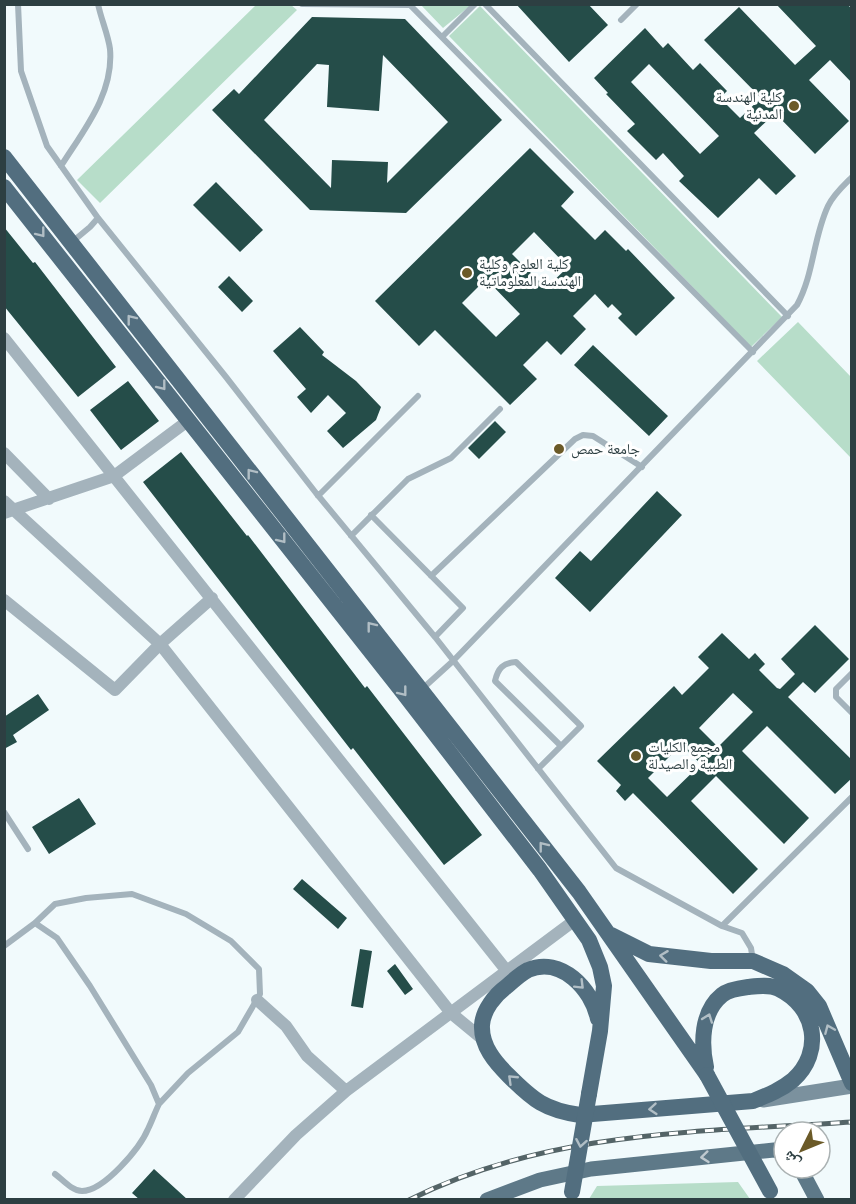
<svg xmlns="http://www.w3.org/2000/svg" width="856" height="1204" font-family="'Playfair Display','Noto Naskh Arabic',serif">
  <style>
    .green { fill: #b7ddc9 }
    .building { fill: #254d49; fill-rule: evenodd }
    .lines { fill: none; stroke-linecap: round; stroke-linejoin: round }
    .service { stroke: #a4b3bc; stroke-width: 6 }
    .minor { stroke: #a4b3bc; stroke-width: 12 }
    .secondary { stroke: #7b919e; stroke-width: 15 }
    .primary { stroke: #5e7988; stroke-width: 15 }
    .trunk { stroke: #526e7f; stroke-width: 16 }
    .rail-casing { stroke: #546467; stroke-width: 5 }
    .rail { stroke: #fff; stroke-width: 3; stroke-dasharray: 9; stroke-linecap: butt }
    .trunk-bridge { stroke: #526e7f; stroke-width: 16 }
    .oneway { stroke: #b1bec5 }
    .oneway2 { stroke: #bfc9cf }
    .poi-dot { fill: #6b5a28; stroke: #fff; stroke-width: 2 }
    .labels { text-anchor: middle; stroke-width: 6; stroke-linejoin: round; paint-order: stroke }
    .poi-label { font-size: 15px; fill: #2d3f42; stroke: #fff; text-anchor: start }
  </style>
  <rect width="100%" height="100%" fill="#f1fafc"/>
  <path class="green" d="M256,5H291L297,10L100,203L77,180Z
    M421,5H471L443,28Z
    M480,6L782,317L751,347L449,36Z
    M798,322L851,377V458L757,361Z
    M738,1182L750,1199H589L597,1186Z"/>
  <path class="building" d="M516,4H588L608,25L569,62Z
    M776,4H847L852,9V83L830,60L809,80L849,121L815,154L775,113L754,133L796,176L776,195L759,178L718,218L679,181L684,176L663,153L656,160L627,131L635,124L606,94L608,93L594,78L645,28L663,48L668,43L693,70L700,63L727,91L720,98L740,118L761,98L704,40L739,7L795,65L816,46ZM649,64L719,136L700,154L631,82Z
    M312,17L405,19L502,120L406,213L310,210L212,110L234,89L239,94ZM383,55L448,122L387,183L388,162L332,160L331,188L264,120L317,64L329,65L327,107L379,111Z
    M530,148L574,192L561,206L595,240L605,230L626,251L628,249L675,298L636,336L618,318L622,314L612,304L608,308L595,294L573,316L586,329L561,355L547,341L523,365L537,379L510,405L435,330L419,346L375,301ZM534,232L568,267L546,288L512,254ZM486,279L520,314L496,337L462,303Z
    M216,182L263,230L240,252L193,205Z
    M4,227L33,263L35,262L116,367L78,397L4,306Z
    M229,276L253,301L242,312L218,287Z
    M300,327L324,352L322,355L356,381L381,407L376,420L343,448L327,431L346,413L328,395L311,413L297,397L306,389L273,351Z
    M593,345L668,416L649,436L574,365Z
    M128,381L159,421L121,450L90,410Z
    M495,421L506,432L479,459L468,448Z
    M181,452L247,536L248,535L365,688L367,686L482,835L444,865L353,748L351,750L143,482Z
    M657,491L682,515L590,612L555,578L580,551L591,561Z
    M815,625L849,659L815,693L803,682L788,697L852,760V778L835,794L767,726L742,751L809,818L784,844L716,776L691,801L758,869L733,894L633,793L625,801L616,791L621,785L597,761L674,686L682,695L709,668L698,657L722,633L749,659L755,653L765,664L759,670L777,688L780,689L795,674L781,659ZM733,693L753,712L718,747L699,728ZM681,745L701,764L667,797L648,778Z
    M38,694L49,710L13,735L17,742L4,749V717Z
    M79,798L96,824L49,854L32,827Z
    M302,879L347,918L338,929L293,889Z
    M360,949L372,951L363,1008L351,1006Z
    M395,964L413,989L405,995L387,971Z
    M154,1169L188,1200H140L132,1193Z"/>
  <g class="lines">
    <path class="service" d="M18,4L21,71L47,146L98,218L226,377L316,493L435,637L616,868L722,926L742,933L751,948L753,961
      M302,4L410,5L753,352
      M485,4L788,316
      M621,20L637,4
      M442,37L475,4
      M61,166C83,131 114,94 110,49C108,34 101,19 98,4
      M72,242L90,227L98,218
      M318,496L418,396
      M371,515L463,608L435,637
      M351,536L408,479L451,458L500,409
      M431,576L575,439L583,435L593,436L642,467
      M852,673L836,689V697L852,713
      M421,690L453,661L797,305C814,274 813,238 828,206C833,195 843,186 852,177
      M538,769L581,726L516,662C503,663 498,668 495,681L561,746
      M4,812L28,849
      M35,923L57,938L90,986L151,1085L159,1104C155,1112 152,1121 148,1129C140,1148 104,1191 82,1191C72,1191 63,1180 55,1174
      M722,926L852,797
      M4,946L35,923L55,904L86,898L132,894L186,914L231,941L259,969L260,994L238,1032L188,1073L159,1104"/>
    <path class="minor" d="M4,338L514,980
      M4,453L49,499
      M4,501L160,644L451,1013L485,1041
      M4,513L114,476L189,420
      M4,600L115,690L160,644L212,598
      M257,1000L286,1026L307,1056L346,1091
      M234,1200L296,1135L346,1091L575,920"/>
    <path class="secondary" d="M763,1100L852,1086"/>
    <path class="primary" d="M800,1168L817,1200
      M487,1200L540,1180L591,1169L774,1150L784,1151"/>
    <path class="trunk" d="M4,157L579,892L707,1075
      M4,187L402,691L540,870L589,940L600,967L604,986L600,1031L589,1094
      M611,935L649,954L711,961H753L783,974L807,991L819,1006L852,1083
      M598,1019C592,989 561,956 528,970C520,974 513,981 506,987C495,995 483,1010 482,1025C481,1046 495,1062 509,1076C533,1100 545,1110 580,1115L753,1101C768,1095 781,1090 793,1080C824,1052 816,1007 779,989C770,984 757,986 748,987C740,988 728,990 722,995C701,1012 701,1044 706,1067"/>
    <defs>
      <path id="rail" d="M409,1200C548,1130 700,1132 852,1122"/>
    </defs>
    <use href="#rail" class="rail-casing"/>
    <use href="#rail" class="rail"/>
    <path class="trunk-bridge" d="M707,1075L770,1191
      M572,1192L589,1094"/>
  </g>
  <defs><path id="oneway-chevron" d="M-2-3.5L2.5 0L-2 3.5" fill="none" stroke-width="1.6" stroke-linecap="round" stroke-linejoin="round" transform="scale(1.5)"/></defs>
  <g class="oneway">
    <use href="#oneway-chevron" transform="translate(41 233) rotate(52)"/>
    <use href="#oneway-chevron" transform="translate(131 319) rotate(-128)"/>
    <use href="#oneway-chevron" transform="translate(162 386) rotate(52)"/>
    <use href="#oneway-chevron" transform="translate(251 473) rotate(-128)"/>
    <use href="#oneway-chevron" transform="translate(282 539) rotate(52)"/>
    <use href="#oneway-chevron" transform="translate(371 626) rotate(-128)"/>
    <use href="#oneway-chevron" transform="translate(403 692) rotate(52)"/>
    <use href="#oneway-chevron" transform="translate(543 846) rotate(-128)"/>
    <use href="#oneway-chevron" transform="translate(664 956) rotate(-173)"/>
    <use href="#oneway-chevron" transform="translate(580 985) rotate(45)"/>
    <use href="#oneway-chevron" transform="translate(708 1018) rotate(-70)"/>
    <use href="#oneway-chevron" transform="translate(829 1029) rotate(-113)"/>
    <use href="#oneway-chevron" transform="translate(512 1079) rotate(-136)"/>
    <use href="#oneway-chevron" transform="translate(653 1109) rotate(175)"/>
    <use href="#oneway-chevron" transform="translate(581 1143) rotate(100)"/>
  </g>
  <use class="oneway2" href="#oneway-chevron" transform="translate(705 1157) rotate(174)"/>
  <g class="poi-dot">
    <circle cx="794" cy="106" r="6"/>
    <circle cx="467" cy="273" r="6"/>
    <circle cx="559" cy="449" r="6"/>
    <circle cx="636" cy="756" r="6"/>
  </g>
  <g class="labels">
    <g class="poi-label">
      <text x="782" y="102" text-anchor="end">كلية الهندسة<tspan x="782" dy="17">المدنية</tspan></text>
      <text x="479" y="269">كلية العلوم وكلية<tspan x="479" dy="17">الهندسة المعلوماتية</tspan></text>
      <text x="571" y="454">جامعة حمص</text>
      <text x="648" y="752">مجمع الكليات<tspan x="648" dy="17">الطبية والصيدلة</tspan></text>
    </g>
  </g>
  <rect width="856" height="1204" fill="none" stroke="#2d3f42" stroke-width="12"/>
  <g transform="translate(802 1150) rotate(227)"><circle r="28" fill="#ffffff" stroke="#abb2b3" stroke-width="1.5"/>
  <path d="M0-4.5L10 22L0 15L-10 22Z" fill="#6b5a28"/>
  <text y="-9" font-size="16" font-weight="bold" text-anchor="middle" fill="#2d3f42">ش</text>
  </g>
</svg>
